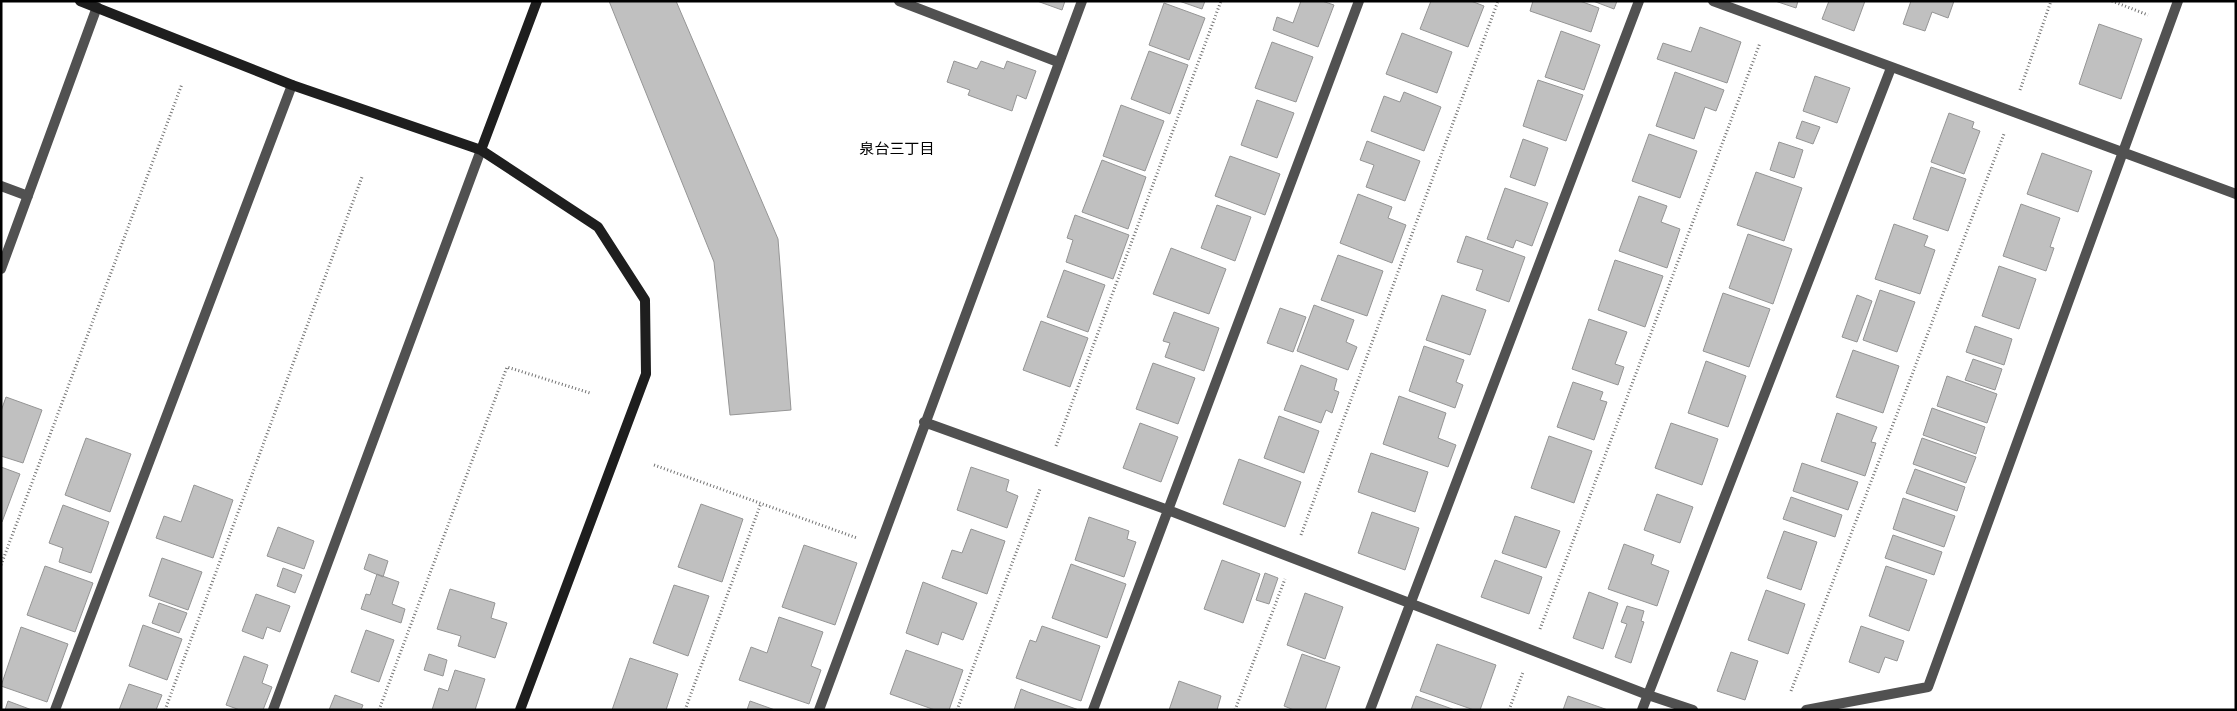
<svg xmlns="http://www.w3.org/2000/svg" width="2237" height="711" font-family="Signika,'Noto Sans JP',sans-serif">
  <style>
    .building { fill: #c0c0c0; stroke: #959595 }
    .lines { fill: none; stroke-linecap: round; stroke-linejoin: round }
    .path { stroke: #737373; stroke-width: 3; stroke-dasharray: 1 2.5; stroke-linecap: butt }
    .street { stroke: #515151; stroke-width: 10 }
    .secondary { stroke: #1e1e1e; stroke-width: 10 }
    .labels { text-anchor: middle; stroke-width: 4.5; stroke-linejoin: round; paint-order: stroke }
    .neighbourhood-label { font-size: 15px; fill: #000; stroke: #fff }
  </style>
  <rect width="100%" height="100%" fill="#fff"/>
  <path class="building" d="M609,1H676L778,239L791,410L730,415L714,262Z
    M1037,1H1065L1062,10Z
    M1179,1H1205L1202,9Z
    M1301,1H1322L1334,5L1318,47L1273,30L1277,17L1293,23Z
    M1431,1H1471L1484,6L1468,47L1420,29Z
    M1533,1H1580L1599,8L1591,32L1530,11Z
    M1593,1H1617L1614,9Z
    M1775,1H1798L1796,8Z
    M1829,1H1865L1854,31L1822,19Z
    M1911,1H1954L1948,18L1932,12L1925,31L1903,24Z
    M1164,3L1205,18L1189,60L1149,45Z
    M2099,24L2142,39L2121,99L2079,84Z
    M1700,27L1741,42L1727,83L1657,59L1663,43L1691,52Z
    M1561,31L1600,45L1584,90L1545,77Z
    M1402,33L1452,52L1437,93L1386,74Z
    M1272,42L1313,57L1296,102L1255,88Z
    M1149,51L1188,65L1170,114L1131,99Z
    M954,61L977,69L981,61L1004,69L1007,61L1036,71L1026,99L1017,95L1012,111L968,95L970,90L947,82Z
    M1675,72L1724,90L1716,111L1705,107L1694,139L1656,126Z
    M1815,76L1850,88L1837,123L1803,111Z
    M1538,80L1583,95L1566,141L1523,126Z
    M1404,92L1441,107L1424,151L1371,131L1384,96L1400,102Z
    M1257,100L1294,113L1277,158L1241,145Z
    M1121,105L1164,121L1145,171L1103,156Z
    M1949,113L1974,122L1972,128L1980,131L1964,174L1931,162Z
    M1802,121L1820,127L1813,144L1796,138Z
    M1649,134L1697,151L1680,198L1632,181Z
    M1523,139L1548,148L1535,186L1510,177Z
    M1367,141L1420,161L1405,201L1366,187L1374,165L1360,160Z
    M1779,142L1803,150L1794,178L1770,170Z
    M2042,153L2092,171L2078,212L2027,194Z
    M1230,156L1280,174L1265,215L1215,196Z
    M1102,160L1146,177L1128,229L1082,212Z
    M1931,167L1966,179L1948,231L1913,219Z
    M1756,172L1802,188L1784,241L1737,225Z
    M1505,188L1548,203L1532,246L1516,240L1513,248L1487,239Z
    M1358,194L1392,207L1388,218L1406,225L1392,263L1340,243Z
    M1639,196L1667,206L1661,222L1680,229L1667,268L1619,251Z
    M2021,204L2060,218L2050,247L2054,248L2046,271L2003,256Z
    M1217,205L1251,217L1235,261L1201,248Z
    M1075,215L1129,235L1113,279L1066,262L1073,240L1067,238Z
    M1894,224L1928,236L1924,246L1935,250L1920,294L1875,279Z
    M1748,234L1792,249L1773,304L1729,288Z
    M1466,236L1525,257L1509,302L1476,290L1483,270L1457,262Z
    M1171,248L1226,269L1209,314L1153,294Z
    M1338,255L1383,271L1367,316L1321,300Z
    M1615,260L1663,276L1645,327L1598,310Z
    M1999,266L2036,279L2019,329L1982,316Z
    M1064,270L1105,285L1088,332L1047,317Z
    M1880,290L1915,302L1897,352L1863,340Z
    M1723,293L1770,309L1749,367L1703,351Z
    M1442,295L1486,310L1470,355L1426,340Z
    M1857,295L1872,301L1857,342L1842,337Z
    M1314,305L1354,320L1346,342L1357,347L1348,370L1297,351Z
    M1280,308L1306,317L1293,352L1267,343Z
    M1174,312L1219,328L1204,371L1165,357L1170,343L1163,341Z
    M1589,319L1627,332L1615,364L1624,367L1618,385L1572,369Z
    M1041,321L1088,338L1070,387L1023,370Z
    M1975,326L2012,339L2004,365L1966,352Z
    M1424,346L1464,360L1456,382L1463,385L1455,408L1409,391Z
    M1853,350L1899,366L1883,413L1836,397Z
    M1973,359L2002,369L1995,390L1965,380Z
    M1706,361L1746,376L1728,427L1688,413Z
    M1153,363L1195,378L1178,424L1136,409Z
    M1301,365L1337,379L1334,390L1339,392L1332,413L1326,410L1321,423L1284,410Z
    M1947,376L1997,394L1987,423L1937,406Z
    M1573,382L1603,392L1600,400L1607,402L1594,440L1557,427Z
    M1399,396L1446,413L1438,438L1456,445L1448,467L1383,444Z
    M6,397L42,410L23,463L1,456V411Z
    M1932,408L1985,427L1976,454L1923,435Z
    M1837,413L1877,427L1871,442L1876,443L1865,476L1821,461Z
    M1279,416L1319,431L1304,473L1264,458Z
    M1140,423L1178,437L1161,482L1123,468Z
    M1671,423L1718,439L1702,485L1655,468Z
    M1549,436L1592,451L1574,503L1531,488Z
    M86,438L131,454L110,512L65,495Z
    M1922,438L1976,457L1966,483L1913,464Z
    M1371,453L1428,472L1415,512L1358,492Z
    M1239,459L1301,482L1285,527L1223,504Z
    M1802,463L1858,482L1848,510L1793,491Z
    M1,467L20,474L2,522H1Z
    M971,467L1009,480L1006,491L1018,496L1007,528L957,510Z
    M1915,469L1965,487L1957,511L1906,493Z
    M194,485L233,500L213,558L156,538L164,516L181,522Z
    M1657,494L1693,507L1680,543L1644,530Z
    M1791,497L1842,515L1835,537L1783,519Z
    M1903,498L1955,516L1944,547L1893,529Z
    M701,504L743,519L722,582L678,567Z
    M63,505L109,522L91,573L59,562L63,548L49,543Z
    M1372,512L1419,528L1405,570L1358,553Z
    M1515,516L1560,531L1546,568L1502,553Z
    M1089,517L1129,531L1127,539L1136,542L1124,577L1075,560Z
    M278,527L314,541L304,569L267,556Z
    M971,529L1005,541L987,594L942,578L952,550L962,553Z
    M1784,531L1817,542L1801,590L1767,578Z
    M1893,535L1942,552L1934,575L1885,558Z
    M1624,544L1654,555L1651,564L1669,571L1657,606L1608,589Z
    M804,545L857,563L835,625L782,607Z
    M369,554L388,561L383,577L364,569Z
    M162,558L202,572L188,610L149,596Z
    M1222,560L1260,574L1243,623L1204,609Z
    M1495,560L1542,577L1529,614L1481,597Z
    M1071,564L1126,584L1107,638L1052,618Z
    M45,566L93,583L75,632L27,615Z
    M1886,566L1927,580L1909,631L1869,616Z
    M283,568L302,575L295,593L277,586Z
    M1265,573L1278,578L1269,604L1256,600Z
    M377,574L399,582L392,604L405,609L401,623L361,609L366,594L370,595Z
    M923,582L977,603L963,640L942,632L938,645L906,633Z
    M674,585L709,596L688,656L653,643Z
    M450,589L495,603L491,618L507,623L495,658L458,646L461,636L437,629Z
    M1766,590L1805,604L1788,654L1748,640Z
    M1589,592L1618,603L1603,649L1573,638Z
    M1305,593L1343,607L1325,659L1287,645Z
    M256,594L290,606L280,632L267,627L263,639L242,631Z
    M159,603L187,613L179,633L152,623Z
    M1627,606L1644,611L1641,621L1644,622L1631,663L1615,657L1627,624L1621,622Z
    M779,617L823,632L811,666L821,670L809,704L739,680L751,647L767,653Z
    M143,625L182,639L167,680L129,666Z
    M1042,626L1100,646L1081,701L1016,678L1030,640L1036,642Z
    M1861,626L1904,641L1897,661L1885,657L1879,673L1849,662Z
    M21,627L68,644L47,702L1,686Z
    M366,630L394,640L379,682L351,672Z
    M1437,644L1496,665L1480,710H1474L1420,691Z
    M906,650L963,670L949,710H935L890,694Z
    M1731,652L1758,661L1745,700L1717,691Z
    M429,654L447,660L443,676L424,670Z
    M1302,654L1340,667L1325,710H1294L1284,706Z
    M244,656L268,665L262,683L272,687L263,710H240L226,705Z
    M630,658L678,674L666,710H612Z
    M455,670L485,679L475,710H432L439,688L448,691Z
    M1179,681L1221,696L1217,710H1169Z
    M129,684L162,695L156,710H119Z
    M1021,689L1028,692L1079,710H1014Z
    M335,695L363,705L361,710H329Z
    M1416,696L1455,710H1411Z
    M1568,696L1608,710H1563Z
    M8,701L32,710H5Z
    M750,701L775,710H747Z"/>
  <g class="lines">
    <path class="path" d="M2112,1L2148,15
      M2020,90L2051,1
      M1056,446L1221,1
      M654,465L857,538
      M1301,535L1498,1
      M1,565L182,84
      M1540,629L1760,43
      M1791,691L2004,134
      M165,710L362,177
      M379,710L507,367L590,393
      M685,710L761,503
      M957,710L1040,489
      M1235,710L1285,579
      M1509,710L1523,672"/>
    <path class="street" d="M899,1L1058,62
      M1713,1L2236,194
      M1,186L28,196
      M1,269L97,7
      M924,422L1168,510L1648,695L1693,710
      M55,710L292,85
      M273,710L481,150
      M819,710L1082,1
      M1093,710L1359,1
      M1370,710L1639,1
      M1642,710L1891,68
      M1806,710L1928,687L2178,1"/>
    <path class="secondary" d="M80,1L292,85L481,150L598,227L645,300L646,374L520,710
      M481,150L537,1"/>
  </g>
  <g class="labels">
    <g class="neighbourhood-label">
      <text x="897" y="154">泉台三丁目</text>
    </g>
  </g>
  <rect width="2237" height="711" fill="none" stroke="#000000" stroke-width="5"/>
</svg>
